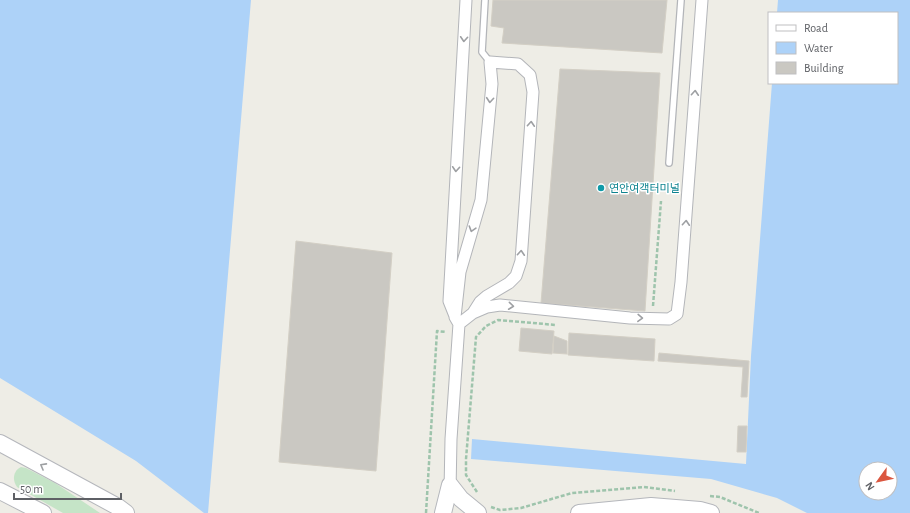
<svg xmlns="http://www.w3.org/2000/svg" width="910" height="513" font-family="'Alegreya Sans','Noto Sans KR',sans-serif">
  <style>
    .green { fill: #c5e4c7 }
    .water { fill: #add2f8; fill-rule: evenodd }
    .building { fill: #cac8c2; stroke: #d3cfc5 }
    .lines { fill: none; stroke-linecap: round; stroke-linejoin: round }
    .lane-casing { stroke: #b3b5b9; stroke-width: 8 }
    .street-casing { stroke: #b3b5b9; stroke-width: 13 }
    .secondary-casing { stroke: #b5b7bc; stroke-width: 18 }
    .path { stroke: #9ec4ac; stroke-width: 2.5; stroke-dasharray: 4 2; stroke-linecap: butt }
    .lane { stroke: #fff; stroke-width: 5.5 }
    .street { stroke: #fff; stroke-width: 11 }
    .secondary { stroke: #fff; stroke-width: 16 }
    .oneway { stroke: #9ea0a3 }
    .culture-dot { fill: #0f9aa8; stroke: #fff; stroke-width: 1.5 }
    .labels { text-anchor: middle; stroke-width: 3; stroke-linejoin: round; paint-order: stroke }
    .culture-label { font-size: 11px; fill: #0d838f; stroke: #fff; text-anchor: start }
  </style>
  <rect width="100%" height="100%" fill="#eeede6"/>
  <path class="green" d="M21,467L26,468L55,483L100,513H63L17,487C12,480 13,471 21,467Z"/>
  <path class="water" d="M0,0H251L208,513H204L136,461L0,378Z
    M778,0H910V513H807L777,498L711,479L471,459L472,439L746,464L751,356L772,83H897V13H777ZM866,469H890V493H866Z"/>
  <path class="building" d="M493,0H667L662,53L502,43L504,28L491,26Z
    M560,69L660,73L645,311L541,303Z
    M296,241L392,253L376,471L279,462Z
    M521,328L554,331L552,354L519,351Z
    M569,333L655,339L654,361L568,355Z
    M554,336L567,341V354L553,353Z
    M659,353L749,361L747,397H741L743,367L658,361Z
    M738,426H747L746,452H737Z"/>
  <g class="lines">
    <defs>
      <path id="lane" d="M485,0L482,52L490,62
        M669,163L681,0"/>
      <path id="street" d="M473,313L487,307L500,305L630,318L669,319L677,314L681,282L702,0
        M455,316L449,301L466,0
        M450,491L451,439L459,324L455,317L460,272L481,200L492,84L490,62L518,64L530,75L533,92L521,261L516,276L509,283L487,296L480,302L473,313L459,324"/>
      <path id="secondary" d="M0,443L118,507L126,513
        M450,485L461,499L478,513
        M0,491L43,513
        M443,513L450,485
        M579,513L651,506L700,510L711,513"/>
    </defs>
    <use href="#lane" class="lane-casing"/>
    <use href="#street" class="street-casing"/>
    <use href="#secondary" class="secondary-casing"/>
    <path class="path" d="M653,306L661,201
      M477,492L466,475V459L476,337L486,326L498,320L556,325
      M710,496L720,497L759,513
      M491,507L500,510L521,508L572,493L644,487L675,491
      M426,513L437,331L446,332"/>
    <use href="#lane" class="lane"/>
    <use href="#street" class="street"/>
    <use href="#secondary" class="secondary"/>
  </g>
  <defs><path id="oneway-chevron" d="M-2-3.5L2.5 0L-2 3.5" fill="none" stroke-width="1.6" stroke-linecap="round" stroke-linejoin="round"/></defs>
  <g class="oneway">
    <use href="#oneway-chevron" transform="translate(464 39) rotate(94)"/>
    <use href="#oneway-chevron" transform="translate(695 93) rotate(-86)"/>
    <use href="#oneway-chevron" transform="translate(490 100) rotate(95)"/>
    <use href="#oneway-chevron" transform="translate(531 124) rotate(-86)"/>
    <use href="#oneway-chevron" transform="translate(456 169) rotate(94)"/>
    <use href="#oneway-chevron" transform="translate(686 223) rotate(-86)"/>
    <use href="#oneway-chevron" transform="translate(472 229) rotate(107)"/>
    <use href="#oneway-chevron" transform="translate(521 253) rotate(-86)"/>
    <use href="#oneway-chevron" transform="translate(511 306) rotate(6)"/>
    <use href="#oneway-chevron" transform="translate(640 318) rotate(2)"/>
    <use href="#oneway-chevron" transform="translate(43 466) rotate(-151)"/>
  </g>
  <circle class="culture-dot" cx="601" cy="188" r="4"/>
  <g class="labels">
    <g class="culture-label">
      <text x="609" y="192">연안여객터미널</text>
    </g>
  </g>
  <rect x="768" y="12" width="130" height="72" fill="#ffffff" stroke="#bfbfc1"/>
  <rect x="776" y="25" width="20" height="6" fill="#ffffff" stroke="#bfbfc1"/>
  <text x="804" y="32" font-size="12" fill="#5e6065">Road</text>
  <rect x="776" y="42" width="20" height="12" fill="#add2f8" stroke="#bfbfc1"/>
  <text x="804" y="52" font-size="12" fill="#5e6065">Water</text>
  <rect x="776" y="62" width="20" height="12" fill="#cac8c2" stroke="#bfbfc1"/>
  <text x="804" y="72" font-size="12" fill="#5e6065">Building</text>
  <g transform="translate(878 481) rotate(237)"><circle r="19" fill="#ffffff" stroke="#bfbfc1"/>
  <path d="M0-3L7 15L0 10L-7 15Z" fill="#db5740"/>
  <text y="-6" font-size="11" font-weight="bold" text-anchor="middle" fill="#5e6065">N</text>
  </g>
  <path d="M14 493v6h107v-6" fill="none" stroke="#5e6065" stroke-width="2"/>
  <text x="20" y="493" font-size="12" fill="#5e6065" stroke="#ffffff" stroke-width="3" paint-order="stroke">50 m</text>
</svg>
